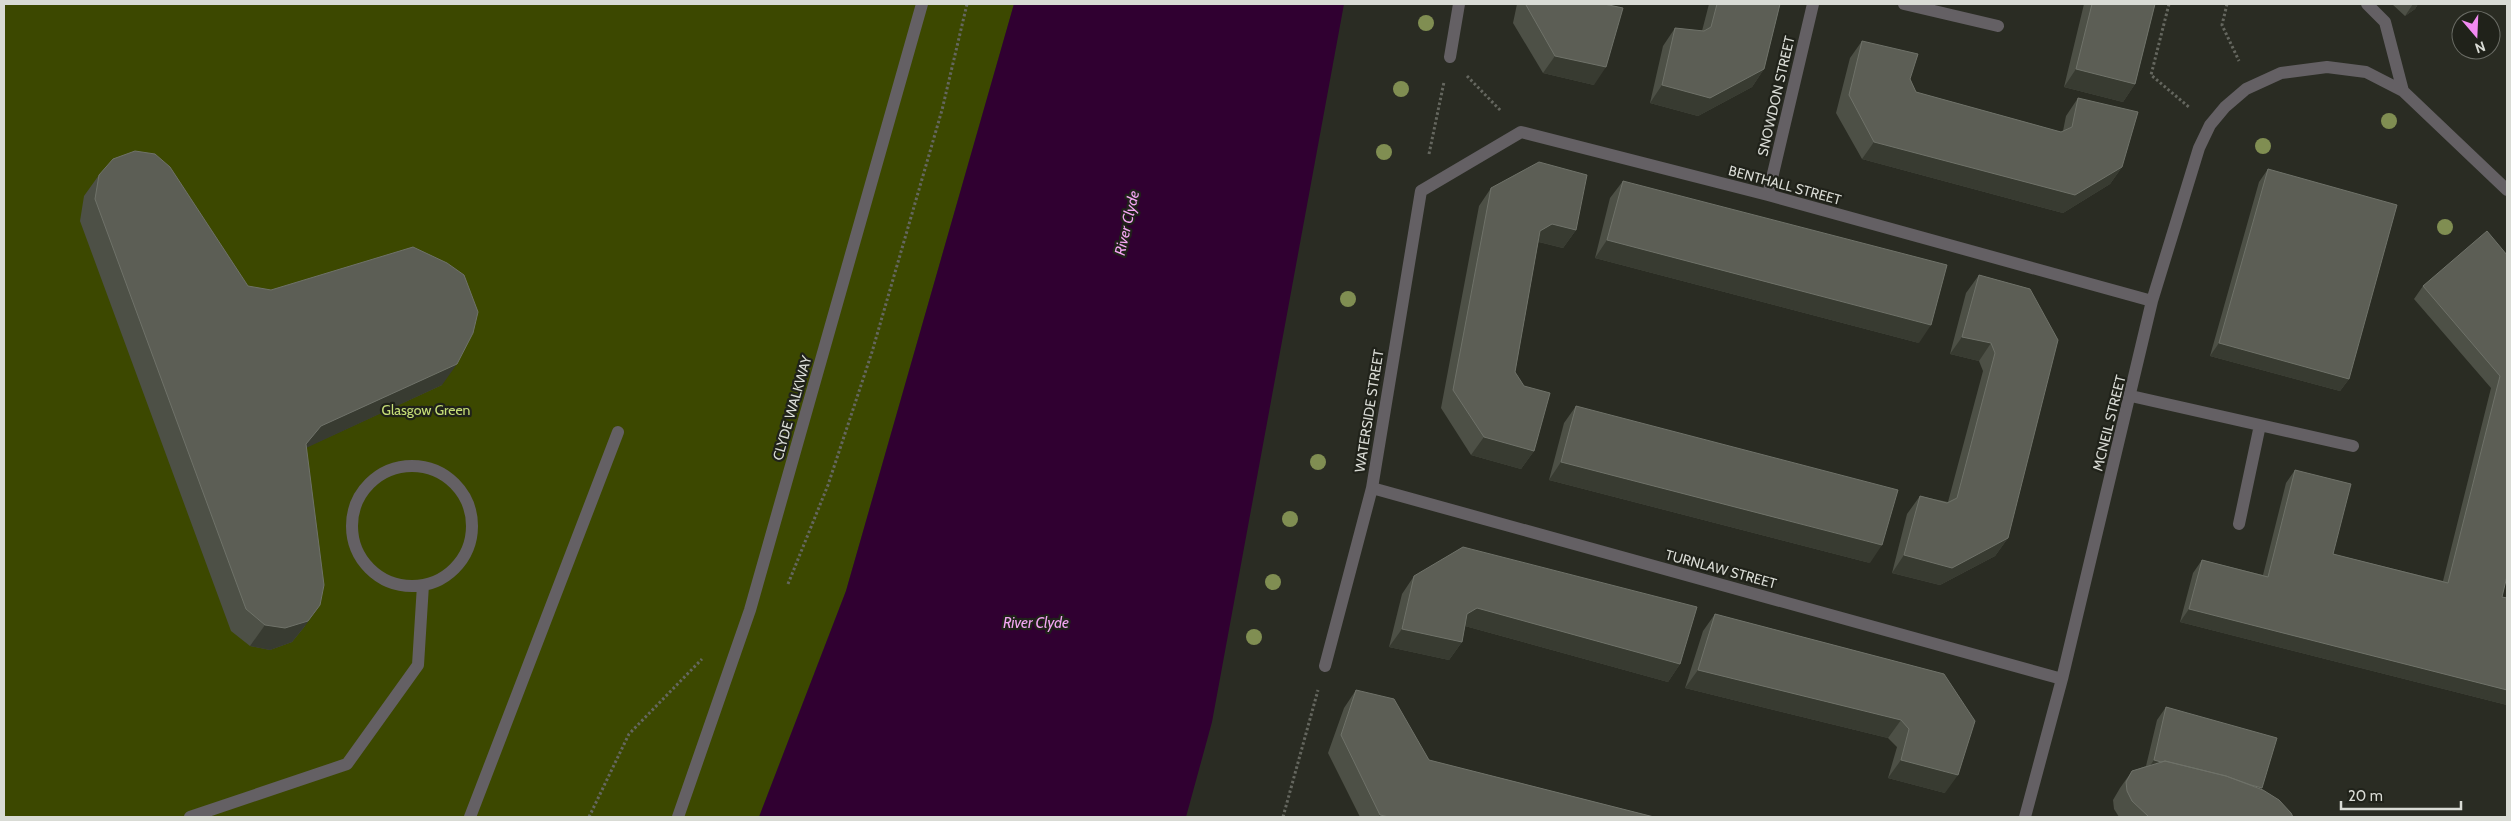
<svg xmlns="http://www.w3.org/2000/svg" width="2511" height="821" font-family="Cabin,sans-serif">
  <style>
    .green { fill: #3c4800 }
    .water { fill: #300031 }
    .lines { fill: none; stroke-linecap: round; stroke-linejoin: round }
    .path { stroke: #65675f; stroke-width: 3; stroke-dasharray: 2.5 2.5; stroke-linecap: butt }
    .minor { stroke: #646064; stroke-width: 12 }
    .tree { fill: #808e52 }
    .wall { fill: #4d5046 }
    .shaded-wall { fill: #383b31 }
    .building { fill: #5c5e55; stroke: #6f7269 }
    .labels { text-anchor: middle; stroke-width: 4.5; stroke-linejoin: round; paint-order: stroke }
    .street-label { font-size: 14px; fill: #d9dbd5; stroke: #20221a }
    .park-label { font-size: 14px; fill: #c7df78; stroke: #20221a }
    .water-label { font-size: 15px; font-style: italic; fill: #f3a6f2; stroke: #20221a }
  </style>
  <rect width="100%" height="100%" fill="#2a2c23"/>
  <path class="green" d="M4,4H1014L846,591L759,817H4Z"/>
  <path class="water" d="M1014,4H1344L1212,722L1186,817H759L846,591Z"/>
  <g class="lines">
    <path class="path" d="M2169,4L2151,75L2190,108
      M2227,4L2222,25L2239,61
      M1467,76L1501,111
      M1429,154L1444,82
      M788,584L828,485L872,352L942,110L967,4
      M589,817L629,734L702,659
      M1283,817L1318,690"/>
    <path class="minor" d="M1904,4L1998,26
      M2367,4L2385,22L2403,91
      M1450,57L1459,4
      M1768,195L1813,4
      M2131,396L2353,446
      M352 526a60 60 0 1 1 120 0a60 60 0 1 1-120 0Z
      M1372,488L2062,679
      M2239,524L2260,425
      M1325,666L1372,488L1421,191L1521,132L1768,195L2152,301
      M190,817L347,764L418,665L423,585
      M470,817L618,432
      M678,817L750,610L922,4
      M2025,817L2062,679L2152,301L2199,148L2210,125L2225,107L2246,89L2281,73L2327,67L2366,72L2403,91L2507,190"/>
  </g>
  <g class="tree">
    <circle cx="1426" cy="23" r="8"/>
    <circle cx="1401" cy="89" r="8"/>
    <circle cx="2389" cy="121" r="8"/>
    <circle cx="2263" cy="146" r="8"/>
    <circle cx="1384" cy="152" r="8"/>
    <circle cx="2445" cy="227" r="8"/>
    <circle cx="1348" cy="299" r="8"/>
    <circle cx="1318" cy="462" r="8"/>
    <circle cx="1290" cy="519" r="8"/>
    <circle cx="1273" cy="582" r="8"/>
    <circle cx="1254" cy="637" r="8"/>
  </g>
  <path class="wall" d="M1517,4H1604L1594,85L1543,73L1513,23Z
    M1709,4H1780L1764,69L1752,87L1698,116L1650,103L1663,46L1675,28L1702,31Z
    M2084,4H2155L2135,84L2123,102L2064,87Z
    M2392,4H2418L2415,9L2405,16Z
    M1862,41L1910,79L1916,92L2061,132L2063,131L2066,116L2078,98L2122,167L2110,184L2063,213L1862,159L1836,113L1850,58Z
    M2268,169L2349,379L2340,391L2210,356L2259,182Z
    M99,175L248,286L442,385L307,447L305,626L292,642L270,650L250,646L231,631L80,221L84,196Z
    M1623,181L1919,343L1595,258L1610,198Z
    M1491,188L1576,230L1563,248L1539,242L1538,243L1515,372L1534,451L1521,469L1471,455L1441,408L1479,206Z
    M2507,255L2502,597L2507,598V705L2180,622L2193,573L2202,560L2263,575L2286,483L2295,470L2333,554L2443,581L2491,388L2414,299L2423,286Z
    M1979,275L2030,289L2008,538L1995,556L1940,585L1892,573L1907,514L1920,496L1948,502L1983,371L1979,361L1950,354L1966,293Z
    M1576,406L1870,563L1549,480L1564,423Z
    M1414,576L1680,664L1668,682L1465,626L1462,642L1449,660L1389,647L1402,594Z
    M1715,614L1944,674L1945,793L1888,778L1897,747L1888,738L1685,688L1703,631Z
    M1356,690L1429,760L1654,817H1360L1328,753L1344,708Z
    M2166,707L2262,788V790L2293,817H2119L2114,809L2113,800L2120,788L2132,771L2146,766L2157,720Z"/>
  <path class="shaded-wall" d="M2413,4H2418L2415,9L2405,16Z
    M1555,56L1606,67L1594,85L1543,73Z
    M1764,69L1752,87L1698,116L1650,103L1662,85Z
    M2076,69L2135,84L2123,102L2064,87Z
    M1874,142L2122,167L2110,184L2063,213L1862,159Z
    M1552,224L1576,230L1563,248L1539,242L1528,249L1540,231Z
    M1607,240L1931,325L1919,343L1595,258Z
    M1962,337L1991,343L1979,361L1950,354Z
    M2219,343L2349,379L2340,391L2210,356Z
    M457,364L442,385L306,448V444L321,426Z
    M1484,437L1534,451L1521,469L1471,455Z
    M1561,462L1882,545L1870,563L1549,480Z
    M2008,538L1995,556L1940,585L1892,573L1904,555Z
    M320,605L305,626L292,642L270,650L250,646L265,625Z
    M1477,608L1680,664L1668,682L1465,626L1467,614Z
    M2189,609L2507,690V705L2180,622Z
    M1402,629L1462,642L1449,660L1389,647Z
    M1698,670L1901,720L1888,738L1685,688Z
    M1901,760L1958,775L1945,793L1888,778Z
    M2154,760L2262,788L2253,801L2145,773Z
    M1380,815L1389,817H1378Z"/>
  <path class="building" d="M1526,4H1604L1623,8L1606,67L1555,56L1526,5Z
    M1717,4H1780L1764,69L1710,98L1662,85L1675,28L1704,31L1711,27Z
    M2092,4H2155L2135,84L2076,69Z
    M1862,41L1918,54L1910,79L1916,92L2061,132L2072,127L2078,98L2138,112L2122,167L2075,195L1874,142L1849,95Z
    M135,151L155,154L170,167L248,286L271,290L413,247L447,263L464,275L478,312L473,333L457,364L321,426L306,444L324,585L320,605L308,621L285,628L265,625L246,609L95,199L99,175L113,159Z
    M1539,162L1587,175L1576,230L1552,224L1540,231L1515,372L1524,386L1550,393L1534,451L1484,437L1453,390L1491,188Z
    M2268,169L2397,205L2349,379L2219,343Z
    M1623,181L1947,265L1931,325L1607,240Z
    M2487,231L2507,255V576L2502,597L2507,598V690L2189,609L2202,560L2268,577L2295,470L2351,484L2333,554L2448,583L2500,376L2423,286Z
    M1979,275L2030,289L2058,340L2008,538L1952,568L1904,555L1920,496L1947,503L1957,498L1995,353L1991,343L1962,337Z
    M1576,406L1898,490L1882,545L1561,462Z
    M1463,547L1697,607L1680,664L1477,608L1467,614L1462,642L1402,629L1414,576Z
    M1715,614L1944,674L1975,721L1958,775L1901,760L1909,729L1901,720L1698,670Z
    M1356,690L1394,699L1429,760L1654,817H1389L1380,815L1341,735Z
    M2166,707L2277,738L2262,788L2251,785L2226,776L2165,761L2161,762L2154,760Z
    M2165,761L2226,776L2263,790L2279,800L2291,813L2293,817H2149L2132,801L2127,791L2126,782L2132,771Z"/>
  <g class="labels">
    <g class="street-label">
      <text transform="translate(1776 96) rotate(-77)" y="5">SNOWDON STREET</text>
      <text transform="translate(1785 185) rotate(15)" y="5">BENTHALL STREET</text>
      <text transform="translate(792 408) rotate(-74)" y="5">CLYDE WALKWAY</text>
      <text transform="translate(1369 411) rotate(-81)" y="5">WATERSIDE STREET</text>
      <text transform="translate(2109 423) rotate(-76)" y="5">MCNEIL STREET</text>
      <text transform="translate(1721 569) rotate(15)" y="5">TURNLAW STREET</text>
    </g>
    <g class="park-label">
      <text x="426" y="415">Glasgow Green</text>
    </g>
    <g class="water-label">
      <text transform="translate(1127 223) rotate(-77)" y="5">River Clyde</text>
      <text x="1036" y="628">River Clyde</text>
    </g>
  </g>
  <rect width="2511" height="821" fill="none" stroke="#d9dbd5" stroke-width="10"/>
  <g transform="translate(2476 35) rotate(161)"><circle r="24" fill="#20221a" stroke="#6a6c65"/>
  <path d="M0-4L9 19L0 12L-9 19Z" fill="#f28af2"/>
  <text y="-8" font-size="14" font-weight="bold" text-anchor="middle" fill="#d9dbd5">N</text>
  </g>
  <path d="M2341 801v8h120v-8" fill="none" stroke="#d9dbd5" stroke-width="2.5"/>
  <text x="2348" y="801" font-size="15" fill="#d9dbd5" stroke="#20221a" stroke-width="4" paint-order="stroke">20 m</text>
</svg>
